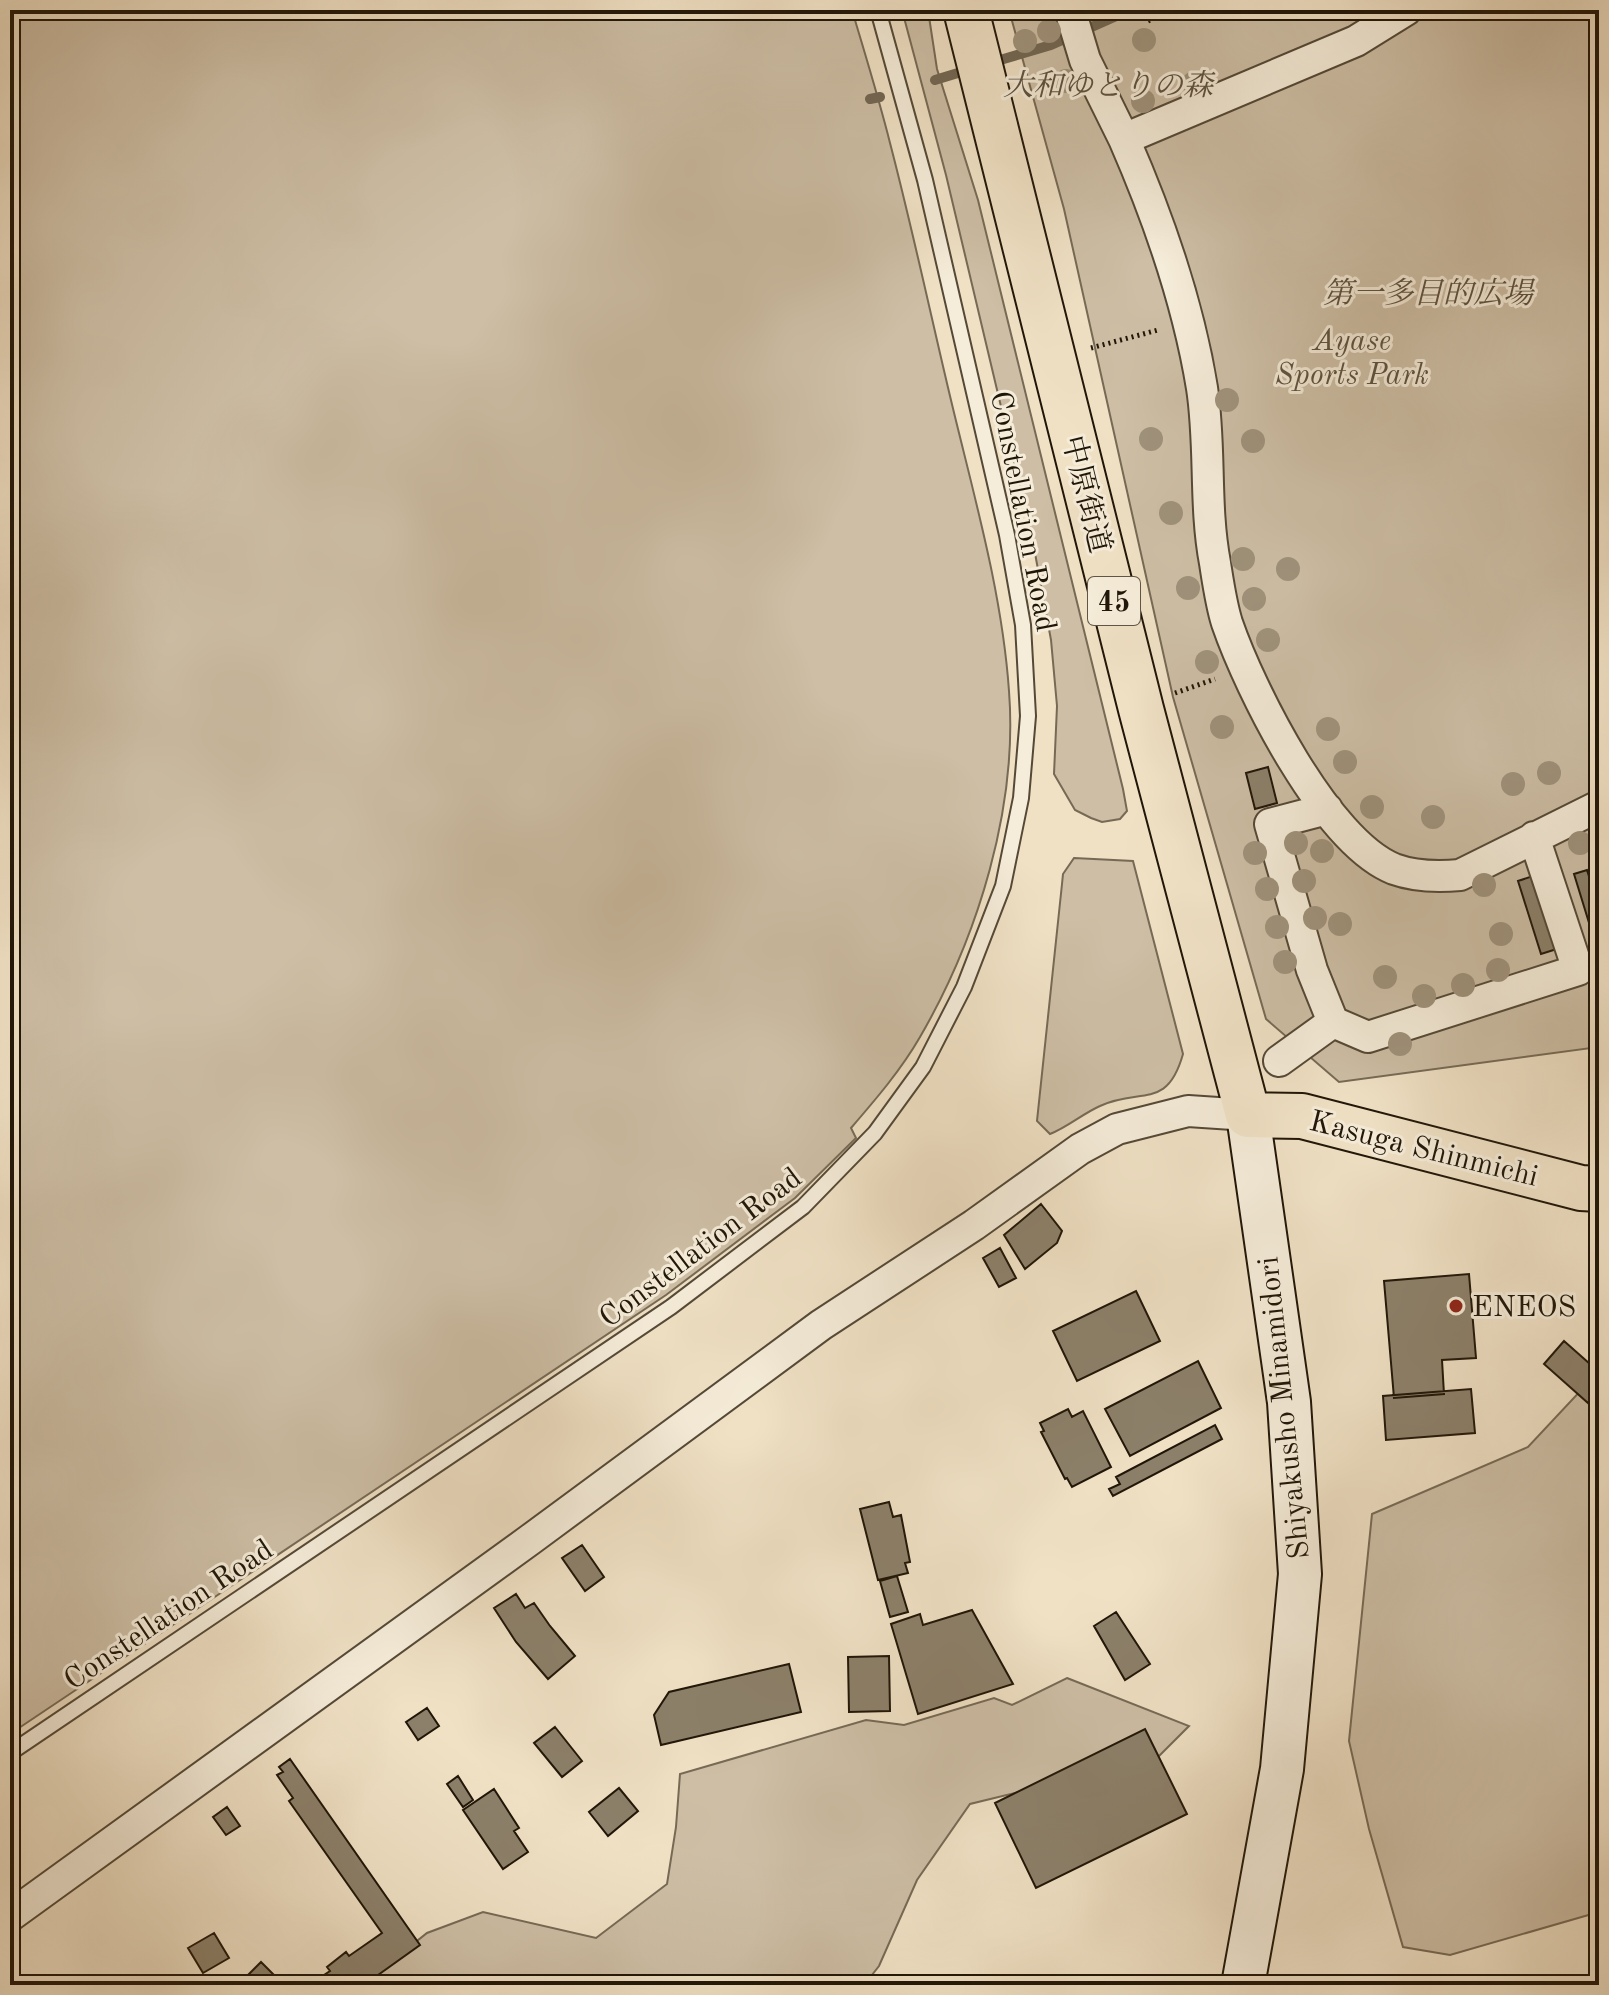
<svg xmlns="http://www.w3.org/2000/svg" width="1609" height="1995" font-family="'Old Standard TT','Noto Serif JP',serif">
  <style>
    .green { fill: #cdbea5; stroke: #766a56; stroke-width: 2 }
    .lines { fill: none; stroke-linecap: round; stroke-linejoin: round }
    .stream { stroke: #726653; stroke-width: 10 }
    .building { fill: #8c806a; stroke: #201608; stroke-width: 2 }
    .lane-casing { stroke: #544937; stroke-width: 18 }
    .street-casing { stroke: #544937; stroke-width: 34 }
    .secondary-casing { stroke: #201608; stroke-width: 46 }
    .primary-casing { stroke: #201608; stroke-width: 48 }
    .path { stroke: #201608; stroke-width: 5; stroke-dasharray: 2 4; stroke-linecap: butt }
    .lane { stroke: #f5ecd9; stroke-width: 14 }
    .street { stroke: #f5ecd9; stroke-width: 30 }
    .secondary { stroke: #f5ecd9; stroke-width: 42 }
    .primary { stroke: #f0e1c5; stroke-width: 44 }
    .tree { fill: #9f927b }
    .poi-dot { fill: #8f2418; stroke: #f5ecd9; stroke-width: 3 }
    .labels { text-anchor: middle; stroke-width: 6; stroke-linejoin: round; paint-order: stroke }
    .shield { fill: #f5ecd9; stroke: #605647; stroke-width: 2 }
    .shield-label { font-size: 28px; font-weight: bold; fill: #201608 }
    .park-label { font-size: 30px; font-style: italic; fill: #5d513f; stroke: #f5ecd9 }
    .street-label { font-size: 30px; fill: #201608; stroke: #f5ecd9 }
    .poi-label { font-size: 30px; fill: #201608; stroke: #f5ecd9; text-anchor: start }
  </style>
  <rect width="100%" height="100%" fill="#f0e1c5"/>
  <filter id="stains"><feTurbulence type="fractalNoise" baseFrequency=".0025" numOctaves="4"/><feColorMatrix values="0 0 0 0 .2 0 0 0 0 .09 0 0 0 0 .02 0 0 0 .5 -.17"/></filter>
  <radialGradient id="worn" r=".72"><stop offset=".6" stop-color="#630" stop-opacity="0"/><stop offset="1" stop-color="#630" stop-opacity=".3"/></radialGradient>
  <path class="green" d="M10,10H852C865,54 879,99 890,143C912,227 930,312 950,396C973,493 1002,591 1009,691C1018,807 978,937 920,1037C901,1070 876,1099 851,1128L856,1138L795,1198L666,1295L10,1734Z
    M902,10H928L937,69L978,200L1123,789L1127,811L1120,819L1102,822L1091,818L1075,810L1054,774L1057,706L1051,640L1032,537L946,175Z
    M1009,10H1599V1047L1339,1082L1266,1019L1173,697L1064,209Z
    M1074,858L1133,861L1183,1054C1167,1111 1140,1087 1100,1106C1082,1114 1068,1127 1050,1134L1037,1121L1062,884L1063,874Z
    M1599,1371V1912L1450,1955L1403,1947L1369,1829L1349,1741L1372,1514L1528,1447Z
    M1067,1678L1189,1726L1134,1781L1035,1788L970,1804L917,1880L879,1966L864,1985H362L427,1933L483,1912L596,1938L667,1884L676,1827L680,1774L866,1720L904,1725L994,1698L1012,1705Z"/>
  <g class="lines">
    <path class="stream" d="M990,63L1051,45L1130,10
      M935,80L971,69
      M870,99L880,97"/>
  </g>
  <path class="building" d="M1268,767L1277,803L1255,809L1246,773Z
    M1587,870L1599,908V923L1590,926L1574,874Z
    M1539,874L1563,947L1541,954L1518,881Z
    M1041,1204L1062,1231L1057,1243L1025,1269L1004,1235Z
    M1000,1248L1016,1278L999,1287L983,1258Z
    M1469,1274L1476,1358L1442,1360L1444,1394L1394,1398L1384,1281Z
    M1136,1291L1160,1341L1077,1381L1053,1331Z
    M1564,1341L1599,1372V1390L1588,1403L1544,1364Z
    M1198,1361L1221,1408L1130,1456L1105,1409Z
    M1471,1389L1475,1433L1386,1440L1383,1396Z
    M1068,1409L1072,1417L1083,1411L1111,1467L1072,1487L1067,1478L1065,1479L1041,1432L1044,1431L1040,1423Z
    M1215,1425L1222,1439L1113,1496L1109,1489L1120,1484L1116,1477Z
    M889,1502L893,1517L901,1515L910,1562L905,1563L908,1573L878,1580L860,1509Z
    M582,1545L604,1577L585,1591L562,1558Z
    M897,1576L908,1612L890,1617L880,1581Z
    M516,1594L525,1608L534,1603L550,1626L575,1656L548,1679L516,1642L494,1608Z
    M972,1610L1013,1684L918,1714L891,1624L920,1614L923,1625Z
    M1116,1612L1150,1664L1125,1680L1094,1626Z
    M889,1656L890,1711L849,1712L848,1657Z
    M789,1664L801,1712L661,1745L654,1715L669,1692Z
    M427,1708L439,1726L418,1740L406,1722Z
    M555,1727L582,1761L562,1777L534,1743Z
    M1145,1729L1187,1814L1036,1888L995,1803Z
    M290,1759L420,1945L364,1985H309L330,1971L327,1967L346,1952L349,1956L382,1933L289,1801L293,1798L277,1775L283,1772L279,1767Z
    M458,1776L473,1800L463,1807L447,1784Z
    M619,1788L638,1811L608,1836L589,1812Z
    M494,1789L519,1828L514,1831L528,1852L503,1869L463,1810Z
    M227,1807L240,1826L226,1835L213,1817Z
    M214,1933L229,1958L203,1973L188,1948Z
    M261,1962L284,1985H246L242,1981Z"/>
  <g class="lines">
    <defs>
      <path id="lane" d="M10,1753L671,1307L803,1207L875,1133L923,1067L964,987L1003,886L1021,798L1028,716L1023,625L1007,535L925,180L878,10"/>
      <path id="street" d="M1070,10L1085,60L1124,139L1356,41L1406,10
        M1124,139C1159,219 1188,302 1202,388C1211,446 1204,505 1215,563C1218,582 1221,604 1227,623C1250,690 1326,842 1394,869C1416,877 1438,877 1460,875L1599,806
        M1327,809L1270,824L1312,970L1333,1022L1368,1037L1578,970L1534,837
        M1279,1061L1333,1022
        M10,1916L531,1539L821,1325L974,1225L1080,1149L1117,1129L1188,1111L1248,1115"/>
      <path id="secondary" d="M1243,1985L1282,1769L1300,1574L1289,1402L1248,1115"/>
      <path id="primary" d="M966,10L1141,709L1248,1115L1302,1116L1581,1188L1599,1189"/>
    </defs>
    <use href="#lane" class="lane-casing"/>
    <use href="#street" class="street-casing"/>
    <use href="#secondary" class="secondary-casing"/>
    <use href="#primary" class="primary-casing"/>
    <path class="path" d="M1148,21L1172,10
      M1091,348L1158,330
      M1175,693L1215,679"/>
    <use href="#lane" class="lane"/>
    <use href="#street" class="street"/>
    <use href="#secondary" class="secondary"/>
    <use href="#primary" class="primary"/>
  </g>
  <g class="tree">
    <circle cx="1049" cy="31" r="12"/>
    <circle cx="1144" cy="40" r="12"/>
    <circle cx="1025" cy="41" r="12"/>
    <circle cx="1066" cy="81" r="12"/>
    <circle cx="1194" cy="83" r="12"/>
    <circle cx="1143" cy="101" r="12"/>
    <circle cx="1227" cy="400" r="12"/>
    <circle cx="1151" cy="439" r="12"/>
    <circle cx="1253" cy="441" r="12"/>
    <circle cx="1171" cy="513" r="12"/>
    <circle cx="1243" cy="559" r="12"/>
    <circle cx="1288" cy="569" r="12"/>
    <circle cx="1188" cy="588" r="12"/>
    <circle cx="1254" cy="599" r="12"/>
    <circle cx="1268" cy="640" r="12"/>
    <circle cx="1207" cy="662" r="12"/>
    <circle cx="1222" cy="727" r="12"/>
    <circle cx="1328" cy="729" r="12"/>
    <circle cx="1345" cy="762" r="12"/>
    <circle cx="1549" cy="773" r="12"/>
    <circle cx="1513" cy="784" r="12"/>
    <circle cx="1372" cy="807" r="12"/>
    <circle cx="1433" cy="817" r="12"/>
    <circle cx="1296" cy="843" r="12"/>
    <circle cx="1580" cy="843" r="12"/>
    <circle cx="1322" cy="851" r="12"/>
    <circle cx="1255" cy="853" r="12"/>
    <circle cx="1304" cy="881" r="12"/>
    <circle cx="1484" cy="885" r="12"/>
    <circle cx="1267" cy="889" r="12"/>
    <circle cx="1315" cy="918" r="12"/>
    <circle cx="1340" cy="924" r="12"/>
    <circle cx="1277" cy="927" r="12"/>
    <circle cx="1501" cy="934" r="12"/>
    <circle cx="1285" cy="962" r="12"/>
    <circle cx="1498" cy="970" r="12"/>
    <circle cx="1385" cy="977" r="12"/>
    <circle cx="1463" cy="985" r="12"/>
    <circle cx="1424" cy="996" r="12"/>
    <circle cx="1400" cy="1044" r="12"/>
  </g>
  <circle class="poi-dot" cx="1456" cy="1306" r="8"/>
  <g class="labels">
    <rect class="shield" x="1088" y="577" width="52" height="48" rx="6"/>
    <g class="shield-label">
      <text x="1114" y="611">45</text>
    </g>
    <g class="park-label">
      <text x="1108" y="95">大和ゆとりの森</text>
      <text x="1428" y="303">第一多目的広場</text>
      <text x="1352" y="350">Ayase<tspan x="1352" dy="34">Sports Park</tspan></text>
    </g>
    <g class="street-label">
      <text transform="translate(1087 494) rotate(76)" y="10">中原街道</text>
      <text transform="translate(1024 511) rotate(79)" y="10">Constellation Road</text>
      <text transform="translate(1424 1148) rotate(14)" y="10">Kasuga Shinmichi</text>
      <text transform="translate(700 1247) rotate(-37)" y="10">Constellation Road</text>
      <text transform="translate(1283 1408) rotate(-96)" y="10">Shiyakusho Minamidori</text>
      <text transform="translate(168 1614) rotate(-34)" y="10">Constellation Road</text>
    </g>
    <g class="poi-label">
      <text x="1472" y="1316">ENEOS</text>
    </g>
  </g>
  <rect width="1609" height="1995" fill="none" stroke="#f0e1c5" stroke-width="40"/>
  <rect x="12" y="12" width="1585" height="1971" fill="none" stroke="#201608" stroke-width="4"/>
  <rect x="20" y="20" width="1569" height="1955" fill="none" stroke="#201608" stroke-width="2"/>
  <rect width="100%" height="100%" filter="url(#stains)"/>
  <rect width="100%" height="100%" fill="url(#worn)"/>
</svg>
